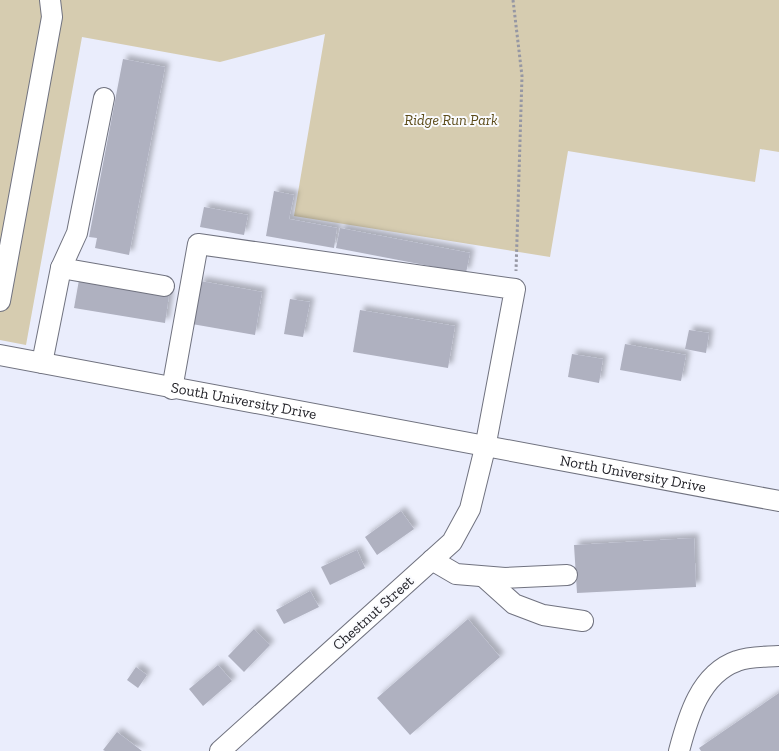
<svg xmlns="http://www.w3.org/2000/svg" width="779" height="751" font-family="'Zilla Slab',serif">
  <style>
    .green { fill: #d6ccb0 }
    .building { fill: #afb1c0; filter: url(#shadow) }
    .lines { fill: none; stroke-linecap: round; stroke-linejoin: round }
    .minor-casing { stroke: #70727f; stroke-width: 22 }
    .path { stroke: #9697a3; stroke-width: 3; stroke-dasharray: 2.5 2.5; stroke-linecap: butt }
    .minor { stroke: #fff; stroke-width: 20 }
    .labels { text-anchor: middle; stroke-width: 4; stroke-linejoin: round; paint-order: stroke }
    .park-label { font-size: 15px; font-style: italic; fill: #5c4b19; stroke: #fafbfe }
    .street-label { font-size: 15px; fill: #1e1e24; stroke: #fafbfe }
  </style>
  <defs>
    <filter id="shadow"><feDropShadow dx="4.5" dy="-4.5" stdDeviation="2.5" flood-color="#0004"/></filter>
  </defs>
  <rect width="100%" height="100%" fill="#eaedfc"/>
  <path class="green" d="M0,0H779V152L760,149L755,182L568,151L550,257L294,216L325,34L220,62L82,37L26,345L0,340Z"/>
  <path class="building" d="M123,59L165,67L129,255L95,248L97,238L89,237Z
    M274,191L294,195L289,219L337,228L334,248L266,236Z
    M204,207L248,215L244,235L200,227Z
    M340,228L470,253L466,273L336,248Z
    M79,280L169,295L165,323L74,308Z
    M200,281L262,292L255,335L192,324Z
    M290,299L310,302L303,337L284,334Z
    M360,310L455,326L448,368L353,352Z
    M689,330L709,333L706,353L685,349Z
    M625,344L686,355L681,381L620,370Z
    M572,354L603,359L599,383L568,377Z
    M401,511L414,529L377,555L365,537Z
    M694,538L696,587L577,593L574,545Z
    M357,550L365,568L330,585L321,567Z
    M310,591L319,607L284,624L276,610Z
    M468,619L500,657L410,735L377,698Z
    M254,629L270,645L244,672L228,656Z
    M218,665L232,681L203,706L189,689Z
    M136,667L147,675L138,688L127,680Z
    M779,693V751H701L699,748Z
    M117,732L142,751H105L103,750Z"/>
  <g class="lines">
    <defs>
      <g id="minor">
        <path d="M61,268L164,286"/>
        <path d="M0,301L52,17L50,0"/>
        <path id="s1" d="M0,355L779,501"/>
        <path d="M42,363L61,268L77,233L104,98"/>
        <path d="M172,389L198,244L515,289L485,448L470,509L452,542L220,751"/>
        <path d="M432,560L456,574L505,578L567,575"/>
        <path d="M484,577L514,604L543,615L583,621"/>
        <path d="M679,751C688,717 700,674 737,661C750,656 765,657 779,656"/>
      </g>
    </defs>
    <use href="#minor" class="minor-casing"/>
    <path class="path" d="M513,0L522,76L516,271"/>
    <use href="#minor" class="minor"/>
  </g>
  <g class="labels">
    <g class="park-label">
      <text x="451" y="125">Ridge Run Park</text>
    </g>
    <g class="street-label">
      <text dy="5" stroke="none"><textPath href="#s1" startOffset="248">South University Drive</textPath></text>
      <text dy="5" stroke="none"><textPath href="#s1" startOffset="644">North University Drive</textPath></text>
      <text transform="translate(373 613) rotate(-42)" y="5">Chestnut Street</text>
    </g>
  </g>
</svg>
